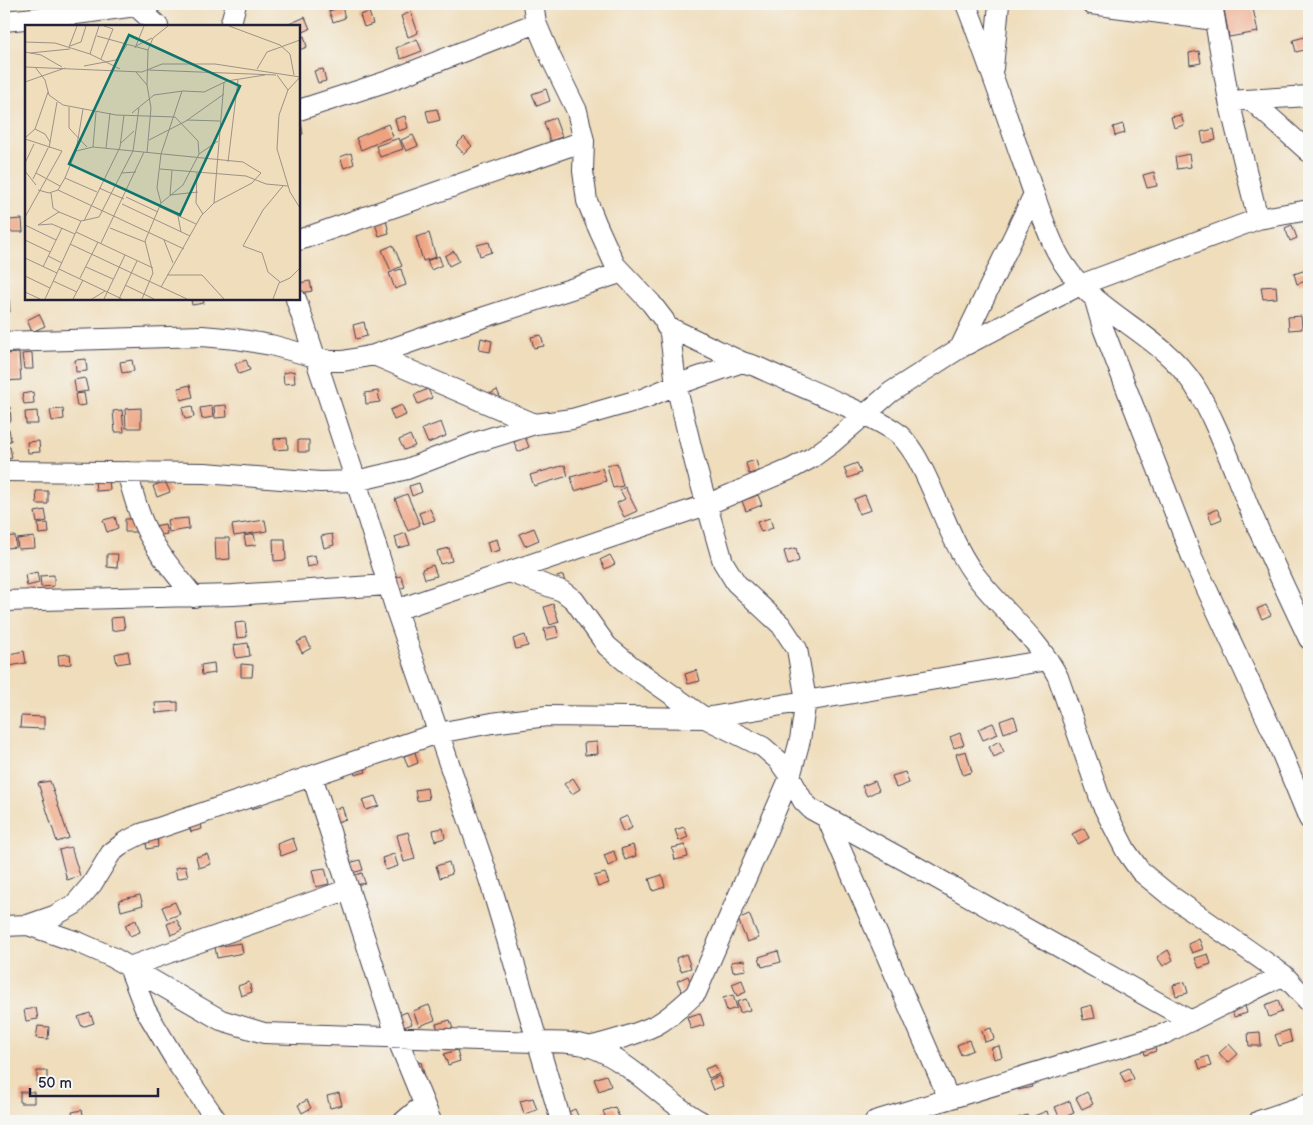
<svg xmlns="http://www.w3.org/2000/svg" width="1313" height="1125" font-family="'Balsamiq Sans',sans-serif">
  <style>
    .building { fill: #eea280 }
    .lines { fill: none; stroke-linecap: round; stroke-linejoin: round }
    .minor-casing { stroke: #413e4e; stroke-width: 22 }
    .minor { stroke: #fff; stroke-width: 20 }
    .inset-road { fill: none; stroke: #9d9288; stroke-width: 1 }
    .view { fill: #0f766e; fill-opacity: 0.15; stroke: #0f766e; stroke-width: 2.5 }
    .inset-edge { fill: none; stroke: #22223b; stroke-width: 2.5 }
  </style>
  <rect width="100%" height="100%" fill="#f6f6f2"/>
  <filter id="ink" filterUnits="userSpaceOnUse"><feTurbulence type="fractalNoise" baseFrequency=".02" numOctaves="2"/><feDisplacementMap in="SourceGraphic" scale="10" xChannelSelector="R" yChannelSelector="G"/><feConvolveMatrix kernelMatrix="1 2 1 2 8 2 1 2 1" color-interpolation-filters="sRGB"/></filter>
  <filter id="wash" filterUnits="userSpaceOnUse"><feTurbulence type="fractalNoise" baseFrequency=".0096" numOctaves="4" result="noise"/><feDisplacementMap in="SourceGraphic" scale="20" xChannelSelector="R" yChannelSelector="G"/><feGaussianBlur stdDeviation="1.12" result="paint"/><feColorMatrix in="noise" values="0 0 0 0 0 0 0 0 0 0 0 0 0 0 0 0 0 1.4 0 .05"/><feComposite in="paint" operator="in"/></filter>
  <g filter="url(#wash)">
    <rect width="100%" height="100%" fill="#efddbb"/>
    <g id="blocks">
      <path class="building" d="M1223,4H1252L1258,32L1229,37Z
        M342,7L345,18L333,22L329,11Z
        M369,12L373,24L364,27L360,15Z
        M411,12L418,33L408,37L401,16Z
        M305,17L310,29L299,34V26H285Z
        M304,36L307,47L299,50V38Z
        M1305,37L1308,49L1296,52L1293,40Z
        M417,39L422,51L401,59L396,48Z
        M1199,51L1201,63L1190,65L1189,53Z
        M323,69L326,81L318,83L314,71Z
        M546,89L550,101L537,106L532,94Z
        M437,109L440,120L429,123L426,111Z
        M1181,115L1184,125L1174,128L1171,117Z
        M405,116L408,128L398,131L395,119Z
        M555,118L562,137L550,141L544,122Z
        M299,122H301L303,134L299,135Z
        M388,124L393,136L361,150L356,138Z
        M1123,124L1125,133L1115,136L1113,127Z
        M1214,129L1216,140L1203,143L1201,132Z
        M413,135L418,146L406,151L401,140Z
        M464,137L472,146L464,154L456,145Z
        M399,138L403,149L380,157L376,146Z
        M351,153L354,164L344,168L340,157Z
        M1189,154L1191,167L1177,169L1175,157Z
        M1154,172L1157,186L1147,188L1143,175Z
        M22,219L23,232H9V220Z
        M386,220L389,233L379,236L375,223Z
        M1292,225L1297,238L1290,241L1285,228Z
        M429,233L436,257L423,261L416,237Z
        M489,242L492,252L480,256L477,245Z
        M393,245L402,266L391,271L382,250Z
        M454,251L459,261L449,266L445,256Z
        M439,256L442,265L431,270L427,261Z
        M401,269L406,285L395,289L389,273Z
        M1309,269V280L1297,284L1294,274Z
        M310,281L312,291L301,293L299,283Z
        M1276,286L1277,298L1263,299L1261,287Z
        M191,299H203L204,303L192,305Z
        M4,300H9L10,312H4Z
        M39,314L45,326L32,332L27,320Z
        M1301,316L1302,329L1289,330L1288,317Z
        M364,322L367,336L356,339L353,325Z
        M541,335L544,346L534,348L531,337Z
        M481,338L492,341L490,352L479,350Z
        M19,353L21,380L4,381V354Z
        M32,353L33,369H24L22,354Z
        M86,359L87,371L76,372L75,360Z
        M132,360L134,371L122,373L120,362Z
        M246,360L250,370L239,374L235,364Z
        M294,371L295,383L284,384L283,373Z
        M85,378L88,391L76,393L74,380Z
        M190,385L193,397L181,400L178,388Z
        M428,389L432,398L418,404L414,395Z
        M497,390L501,399L488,395Z
        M378,391L380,402L366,404L365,393Z
        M33,392L34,403L24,404L22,394Z
        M84,393L86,405L77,406L75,394Z
        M226,405L227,417L215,418L214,406Z
        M402,405L406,415L394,420L390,410Z
        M192,406L194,417L185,419L182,408Z
        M212,406L213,417L202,419L200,408Z
        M10,407L11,421L4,422V408Z
        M141,408V428H126L125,409Z
        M63,409L64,419L52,421L50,410Z
        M122,410L124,432H115L113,411Z
        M37,411L38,424H26L25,412Z
        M441,422L446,436L428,443L422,429Z
        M9,429L11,441L4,442V430Z
        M410,435L415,446L404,450L399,440Z
        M525,437L529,447L518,452L514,442Z
        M287,438L288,449L274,450V439Z
        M298,440H309V452H298Z
        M39,441L40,452L28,453L27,442Z
        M10,447L12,458L4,460V448Z
        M756,460L759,471L749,474L746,463Z
        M617,463L623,486L613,488L607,466Z
        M857,463L861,473L848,478L844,468Z
        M565,465L568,476L534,486L530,475Z
        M602,468L606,481L575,491L571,477Z
        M109,478L110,490L96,491L95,479Z
        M165,481L170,492L157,497L153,486Z
        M419,483L422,492L412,496L409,486Z
        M625,487L637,511L624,517L617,503L625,499L620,490Z
        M36,491H48V504H37Z
        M407,494L420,525L408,531L395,499Z
        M758,495L762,505L746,511L742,501Z
        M865,495L871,510L859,514L854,499Z
        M430,509L435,520L423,524L419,513Z
        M1217,509L1222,519L1212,523L1208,513Z
        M45,510L47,521L37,523L35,512Z
        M115,517L118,528L107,532L103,520Z
        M188,518L189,529L169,532L167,520Z
        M770,518L773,528L761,532L757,522Z
        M125,519H139V532H125Z
        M265,520L267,531L234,536L232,525Z
        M48,523L49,533L39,534L38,524Z
        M165,524L167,534L156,536L154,526Z
        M534,528L539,540L525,546L519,534Z
        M406,533L410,545L398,548L395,537Z
        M254,534L256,545L246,546L244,536Z
        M332,534L334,545L324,548L321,536Z
        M15,536L16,547L6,548L4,537Z
        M34,537L35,548L18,549L17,539Z
        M215,538H229L230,559L216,560Z
        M273,539H285L286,560L274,561Z
        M497,539L500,550L490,553L487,542Z
        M449,548L452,561L440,564L437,551Z
        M796,548L799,561L788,565L784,551Z
        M107,554H118L117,568L107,567Z
        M315,555L317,565L307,567L305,557Z
        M610,555L615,564L605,569L600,560Z
        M433,565L437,576L425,579L422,569Z
        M37,572L39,583L27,586L25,575Z
        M54,575V586L41,587L40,576Z
        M563,575L566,587L551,579Z
        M401,576L405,587L392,591L389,579Z
        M553,604L559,622L550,625L544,607Z
        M1266,605L1271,615L1262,619L1257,609Z
        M123,617L125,629L112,631L111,618Z
        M245,622L247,637L237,638L235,623Z
        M556,626L559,637L546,640L544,629Z
        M525,635L528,646L516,649L513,639Z
        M4,637H6L8,652H4Z
        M306,638L311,648L302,653L297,642Z
        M248,643L250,656L236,658L234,645Z
        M24,651L26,663L4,667V655Z
        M128,651L130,662L117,664L115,654Z
        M70,654L71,664L59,665L58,655Z
        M214,663L215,673L202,675L201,665Z
        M241,664L253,665L252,677H241Z
        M697,670L700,681L688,684L685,674Z
        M178,702V711L156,713L155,703Z
        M21,716L44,717V729L20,728Z
        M1014,716L1018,728L1004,733L1000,721Z
        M993,723L998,734L983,740L978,729Z
        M960,733L964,745L954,748L950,737Z
        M999,741L1004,752L994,757L989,747Z
        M597,742L598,754L585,755L584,743Z
        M966,751L972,772L963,775L956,754Z
        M415,752L418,763L408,767L404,756Z
        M363,763L366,772L355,775L352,766Z
        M905,772L909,783L896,788L892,776Z
        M573,778L580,789L572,794L564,784Z
        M50,781L69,838L57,842L38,783Z
        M875,781L879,790L867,796L862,786Z
        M427,788L429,799L417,801L415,790Z
        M375,796L379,806L366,810L362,800Z
        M259,797L262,806L251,809L248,800Z
        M342,807L346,819L334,823L331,811Z
        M627,816L632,828L623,832L618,820Z
        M200,819L202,829L191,832L188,822Z
        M684,827L688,837L679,841L675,830Z
        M443,828L445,838L435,841L433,830Z
        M1084,828L1089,838L1078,844L1072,834Z
        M408,832L415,859L404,862L397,835Z
        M157,836L158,847L147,849L145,837Z
        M293,838L297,850L281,856L277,844Z
        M633,845L636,856L625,860L621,849Z
        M685,845L688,857L675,860L672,848Z
        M71,847L80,876L67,880L59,850Z
        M614,851L617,862L608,866L604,855Z
        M207,854L211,864L199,868L196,857Z
        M394,854L398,866L386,870L382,858Z
        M360,860L363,870L348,874L346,864Z
        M449,862L452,874L440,878L436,866Z
        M185,866L188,876L177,879L175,868Z
        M325,868L329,884L316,887L312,870Z
        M362,873L365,883L351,886L349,877Z
        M605,873L609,883L598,887L594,876Z
        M662,875L665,887L653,891L649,879Z
        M4,885L8,897L4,899Z
        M140,895L143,905L121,911L119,900Z
        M175,902L180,914L167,919L162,907Z
        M749,914L759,938L747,942L738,919Z
        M136,920L140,932L130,936L125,925Z
        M177,920L182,930L171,935L167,924Z
        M1199,939L1203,949L1192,953L1188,944Z
        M241,943L243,953L217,958L215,947Z
        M1168,950L1173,960L1163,966L1157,957Z
        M778,951L781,962L762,967L759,957Z
        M686,954L691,968L681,971L676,958Z
        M1208,954L1211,964L1199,968L1195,958Z
        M744,960L746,970L733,972L731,962Z
        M688,976L692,987L682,992L677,981Z
        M742,980L746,992L737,996L732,984Z
        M249,982L252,992L241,996L238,986Z
        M1185,982L1188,993L1176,996L1173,985Z
        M733,995L737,1008L727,1011L723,998Z
        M746,999L750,1010L740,1013L737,1002Z
        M1278,1000L1282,1012L1269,1017L1265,1005Z
        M1244,1002L1247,1013L1234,1017L1231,1005Z
        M429,1005L435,1020L419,1026L413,1011Z
        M1092,1005L1095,1018L1083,1020L1081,1008Z
        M36,1008L38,1019L26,1021L24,1010Z
        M407,1012L412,1024L401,1028L396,1016Z
        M90,1013L94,1023L82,1027L78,1017Z
        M700,1013L704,1025L691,1029L687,1017Z
        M450,1020L457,1042L444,1046L436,1024Z
        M38,1026L49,1027L48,1039L36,1038Z
        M991,1028L994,1039L985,1042L982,1031Z
        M1289,1030L1292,1042L1279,1046L1275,1035Z
        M1260,1032L1261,1046H1249L1248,1033Z
        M969,1040L973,1050L961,1055L957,1045Z
        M1152,1040L1156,1051L1145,1055L1142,1043Z
        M1229,1044L1238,1054L1228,1063L1219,1053Z
        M999,1046L1002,1057L994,1059L991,1048Z
        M457,1050L460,1061L448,1065L444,1054Z
        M1208,1056L1211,1066L1200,1069L1197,1060Z
        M421,1062L424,1074L414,1076L411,1064Z
        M715,1065L719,1074L709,1078L705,1069Z
        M1129,1068L1134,1079L1125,1083L1120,1072Z
        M37,1071H47V1083H37Z
        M606,1075L611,1086L599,1091L594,1079Z
        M1029,1075L1032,1087L1018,1090L1015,1078Z
        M719,1076L723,1086L713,1090L709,1080Z
        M20,1092H34V1103H20Z
        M1087,1092L1093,1104L1082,1109L1076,1098Z
        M339,1093L342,1105L330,1108L327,1096Z
        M533,1098L537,1110L524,1114L520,1101Z
        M307,1100L311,1108L302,1113L298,1105Z
        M1070,1101L1074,1113L1060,1119L1055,1107Z
        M615,1107L620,1120L607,1121L603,1111Z
        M575,1109L579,1118L572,1121H565L562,1115Z
        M82,1110L84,1119L74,1121L72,1112Z
        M1047,1111L1050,1121H1036L1034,1116Z
        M1027,1115L1030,1121H1016L1015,1119Z
        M311,1116L314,1121H303V1120Z"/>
    </g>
  </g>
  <g filter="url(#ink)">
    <use href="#blocks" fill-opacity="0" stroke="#413e4e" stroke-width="1"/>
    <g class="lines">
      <defs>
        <path id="minor" d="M533,4L536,23L550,56L577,111L584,141L583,171L587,201L596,223L615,265L651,303L664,320L670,333L676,385L695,463L723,562L736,583L781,625L797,649L806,700L800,740L790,777L696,993C684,1004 671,1017 656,1025C635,1035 612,1041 589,1047
          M966,4C986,55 1004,108 1022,160C1033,189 1043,225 1057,252C1087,312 1157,329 1194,385C1216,420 1232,466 1248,505C1267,550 1288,595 1309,639
          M1091,4L1215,20
          M1212,4L1229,101L1258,219
          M137,7L158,26
          M4,21L76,14L151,4
          M230,26L236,4
          M993,68L999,4
          M1251,100L1309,152
          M1229,101L1309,96
          M299,110L388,81L536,23
          M299,240L584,141
          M1094,297L1103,328L1192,557L1276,739L1309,819
          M296,299L356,481L396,610L490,882L561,1121
          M666,326L742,362L755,366C781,378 808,389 835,401C855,410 877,419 896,432C904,438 910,447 915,455C937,492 947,535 972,571C999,608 1037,636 1058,677L1102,804L1126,851L1141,872L1168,894L1284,975L1309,1002
          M4,342L202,336L236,339L271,345L330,361H343L374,355L454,327L620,273
          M960,348L1034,194
          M374,355L535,424
          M4,471L205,473L320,482L356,481L407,469L474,443L535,424L572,419L645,398L676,385L742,362
          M127,472C132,490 137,510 145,527C157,553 176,574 194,597
          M509,572L562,591L574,600L607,646L631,666L705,718L763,747L778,760L790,777L803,801L811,809L915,866L1191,1021
          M4,601L233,595L388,585
          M396,610L706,505L791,469L813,457L832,443L891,392L960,348L1080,285L1258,219L1309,210
          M312,776L397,1038L431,1121
          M827,818L949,1099
          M28,925L80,943L112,957L221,1020L264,1033L536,1042C554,1043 574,1041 591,1047C632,1062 662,1100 700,1121
          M4,926L28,925L54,916L75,904L92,884L111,853L125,842L141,834L438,733L492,723L547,716L705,718L1048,660
          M217,1121L179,1066L145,1009L129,967L349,889
          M404,1121L424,1104
          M875,1121L1164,1034L1284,975
          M1259,1121L1309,1104"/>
      </defs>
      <use href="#minor" class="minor-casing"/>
      <use href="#minor" class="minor"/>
    </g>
  </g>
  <g transform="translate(25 25)">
    <rect width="275" height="275" fill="#efddbb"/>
    <path class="inset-road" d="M204,1L255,20L265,29L269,50M72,11L123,25M0,17L30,18L65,29L95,44M45,21L56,17L61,1M111,21L127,13M44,22L52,1M110,23L119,1M0,27L16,30L37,42M5,28L45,24M65,29L74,1M76,34L88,4L79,1M59,41L91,35L102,20M0,42L117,47L137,39H190L275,52M10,42L20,55L24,70L38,80L91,90L150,92L173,116L174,129M232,44L242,27L275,15M123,45L251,50M111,47L122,60M252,50L263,65M275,52L263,65L254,90L252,124L265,167L275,183M0,57L40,43M44,82V103L62,122M107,88L129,70L158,66L179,67L202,56L240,50M162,95L195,96M10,104L20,109L25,117M0,113L10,104L23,67M0,114L37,126L0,192M124,115L161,96L199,69M96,118L109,106M68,122L71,87M24,123L32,77M81,123L85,88M51,126L68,122L218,137L236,148L227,158L189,178L176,191L136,262M122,128L126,83L122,60L123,25L128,13L143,1M203,137L213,55M0,138L9,119M46,140L78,155M135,144L221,151L241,159L263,161M147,145L145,170L173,167M0,146L11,160M11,148L35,161M96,148L111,147M172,148L171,178L178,189M40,153L72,167M8,154L23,123M74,163L99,174M13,165L24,168L33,165L40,153L51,126L58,84M33,165L159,224M26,168L28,183L34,187L56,196L74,192L108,126L114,83M101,172L133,187M136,178L158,160L174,129L193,116M189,178L199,57M97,179L165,211M135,182L171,199M153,191L156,207M59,196L95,122L99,90M0,200L31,215M13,200L27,199L50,209M13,200L34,187M85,203L120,217M51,207L128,243M0,215L25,227M139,215L148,238M76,218L119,127M45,219L162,274M23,231L37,238M0,233L32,248M18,242L37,203M61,242L88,254M34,244L97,274M142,250H177L199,274M0,251L25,263M55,253L73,217M28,256L52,267M255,257L243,247L237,228L218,221L238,185L258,161M100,260L129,274M0,267L15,274M20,274L56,196M48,274L58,255M67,274L80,266M79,274L100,230M94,274L112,236M117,274L128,248L120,216L136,178L132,163L136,129L157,66M248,274L254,258L265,253L275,243"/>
    <path class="view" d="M104,10L215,61L155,190L44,139Z"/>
    <rect width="275" height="275" class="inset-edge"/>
  </g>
  <rect width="1313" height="1125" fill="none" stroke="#f6f6f2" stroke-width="20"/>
  <path d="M30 1088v8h128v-8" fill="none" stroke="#22223b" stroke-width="2.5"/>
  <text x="38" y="1088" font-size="15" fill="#22223b" stroke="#f6f6f2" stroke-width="4" paint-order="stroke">50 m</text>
</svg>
